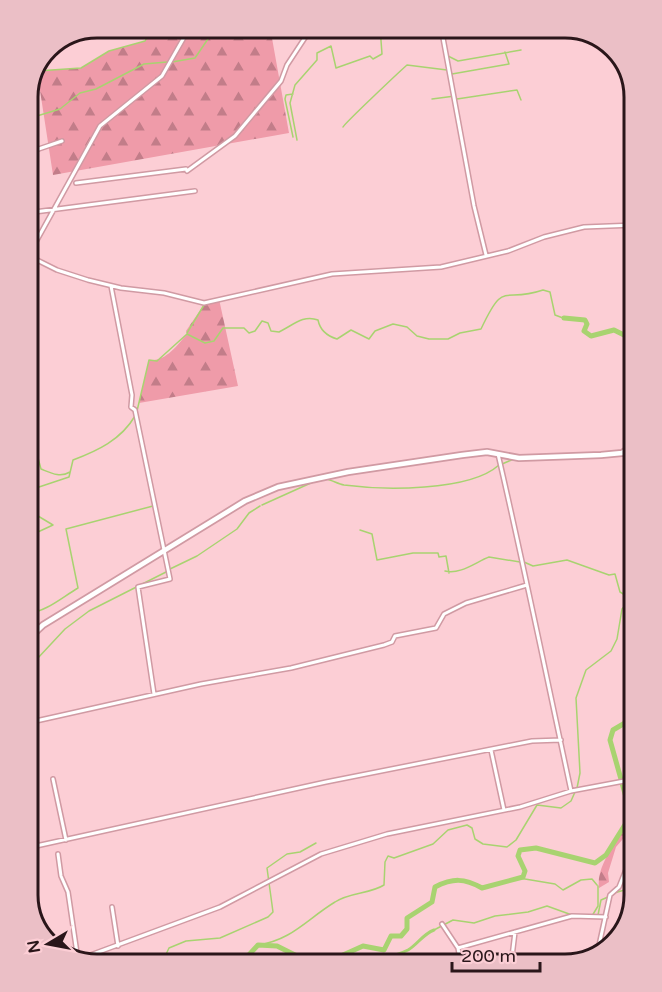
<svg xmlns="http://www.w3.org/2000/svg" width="662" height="992" font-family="'Varela Round',sans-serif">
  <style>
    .forest { fill: url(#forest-firs) }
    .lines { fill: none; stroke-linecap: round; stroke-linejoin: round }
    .stream { stroke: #a8d370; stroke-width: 1.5 }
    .canal { stroke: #a8d370; stroke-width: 3 }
    .river { stroke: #a8d370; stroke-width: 5 }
    .minor-casing { stroke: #d09aa3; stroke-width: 6 }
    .secondary-casing { stroke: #d09aa3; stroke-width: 8 }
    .minor { stroke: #fff; stroke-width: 3 }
    .secondary { stroke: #fff; stroke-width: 4.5 }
    .rim { fill: none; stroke: #2a161a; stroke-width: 3 }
  </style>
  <defs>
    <pattern id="forest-firs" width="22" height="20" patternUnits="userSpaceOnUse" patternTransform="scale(1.5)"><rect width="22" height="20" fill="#ef9ba9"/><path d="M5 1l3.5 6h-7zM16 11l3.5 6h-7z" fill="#c27d89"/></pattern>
  </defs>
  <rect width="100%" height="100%" fill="#fcced5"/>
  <path class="forest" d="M153,27H270L289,133L53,175L37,71L81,68L109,51L145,41Z
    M219,299L238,386L139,403L149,360C165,362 177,346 187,334L186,331L205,303Z
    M635,802V825L616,847L608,873L609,882L599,888C595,857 637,823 630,803Z"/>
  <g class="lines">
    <path class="stream" d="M309,31L315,36L363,27
      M448,56L458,61L521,50
      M172,62L195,58L210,36L221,27
      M450,70L452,74L509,64L505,52
      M37,71L81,68L109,51L145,41L153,27
      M293,94L286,95L285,99L293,137
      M432,99L455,96L457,99L517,90L521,100
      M27,119L60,109L80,93L96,89L144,64L167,62
      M343,127C345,123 398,73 407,65L447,70
      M297,140L290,103L295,85L317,60V53L331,46L336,68L370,56L373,59L382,54L380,27
      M187,333L204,305
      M137,411L149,360L157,361L187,334L205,343L214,341L223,328H244L249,333L255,331L262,321L268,323L271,331L279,332C292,326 303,314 318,320C320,330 327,336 337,339L351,330L369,339L375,331L393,324L407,327L417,336L429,339H448L460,333L481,329C505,278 502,304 543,290L550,292L555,315L563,318
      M27,460L38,458L41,469C51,473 60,478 70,472
      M502,464L514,459
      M326,479C332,480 338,484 344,485C382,490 469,492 499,465
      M262,505L313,482
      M360,530L372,534L377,560L413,553H438L439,557L446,556L449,573
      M27,537L53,525L38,516L36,488L69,477L73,460C97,451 121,440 135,416
      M524,562L533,566L567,560L609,575L615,574L620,592L635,601
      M170,569L197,556L237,529L249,513L260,506
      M445,571C460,575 476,562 489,557L520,562
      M27,614C47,611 61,598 78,588L66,529L153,506
      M37,659L65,629L89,611L168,571
      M27,670L35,660
      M577,788L580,773L576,698L586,670L611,651L617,639L622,609L635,595
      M519,878L555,884L563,890L581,880L592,879L597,885
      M614,893L635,887
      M595,915H598L601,900L608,897
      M592,916L598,906V886
      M434,930L453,920L474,923L495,916L528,912L547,906L572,915
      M258,945C292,940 307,919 335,902C350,892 370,894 384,885L385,862L388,856L394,858L433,844L448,830L467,825L472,828L475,839L483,844L507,847L516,840L537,805L561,808L571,801L575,792
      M335,963L336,965
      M161,965L169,948L186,941L220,938L268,917L273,912L267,868L287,854L300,852L316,843"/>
    <path class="canal" d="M338,962C362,960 386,961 408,950C417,945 423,934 434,930"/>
    <path class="river" d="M564,318L585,320L587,324L584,331L591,336L614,330L624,335H635
      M245,965L246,958L258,945L277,946L307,961L323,964L363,946L384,950L391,936H401L407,929V918L432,902L435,887C453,878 464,878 482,888L523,877L525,871L518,856L520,850L536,848L595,863L606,855L631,815L610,740L613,730L635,717"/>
    <defs>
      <path id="minor" d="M441,27L474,206L486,255
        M614,49L635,113
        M27,153L62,141
        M187,171L235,136L281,81L287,65L312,27
        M76,183L186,169
        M27,213L195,191
        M27,255L57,270L88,280L121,288L164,293L204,303L332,274L441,267L508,251L544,237L584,227L635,225
        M27,258L100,126L162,76L190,27
        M111,286L132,395L131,407L135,410L170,579L138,587L154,694
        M498,454C524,566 547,679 571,791
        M635,529L626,452L635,453
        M27,723L201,684L291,668L384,645L392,642L395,636L436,628L444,614L466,603L527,585
        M491,750L504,810
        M53,779L66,840
        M27,787L37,846
        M27,848L326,782L532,741L561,740
        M58,854L61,876L68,892L78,960
        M112,907L118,946
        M442,924L458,948
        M599,956L598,950L610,895L619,887L635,847
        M77,960L220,907L321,854L387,834L520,807L571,791L635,779
        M461,965L458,948L572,916L606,917
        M511,965L515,932"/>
      <path id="secondary" d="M27,640L43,625L245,501L278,487L348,472L462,455L487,452L519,458L601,455L622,453L635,445"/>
    </defs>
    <use href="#minor" class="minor-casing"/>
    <use href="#secondary" class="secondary-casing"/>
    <use href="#minor" class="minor"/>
    <use href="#secondary" class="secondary"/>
  </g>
  <path d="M0 0H662V992H0ZM97 38H565A59 59 0 0 1 624 97V895A59 59 0 0 1 565 954H97A59 59 0 0 1 38 895V97A59 59 0 0 1 97 38Z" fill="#ebbfc6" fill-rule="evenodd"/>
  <path class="rim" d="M97 38H565A59 59 0 0 1 624 97V895A59 59 0 0 1 565 954H97A59 59 0 0 1 38 895V97A59 59 0 0 1 97 38Z"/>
  <g transform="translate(48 944) rotate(260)" stroke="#fcced5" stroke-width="4.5" paint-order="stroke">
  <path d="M0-4.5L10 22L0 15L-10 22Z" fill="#2a161a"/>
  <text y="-9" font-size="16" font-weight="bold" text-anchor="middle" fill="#2a161a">N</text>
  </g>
  <path d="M452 962v9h88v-9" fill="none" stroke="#2a161a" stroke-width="3"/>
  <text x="461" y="962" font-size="18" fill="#2a161a" stroke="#fcced5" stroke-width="4.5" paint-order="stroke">200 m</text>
</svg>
